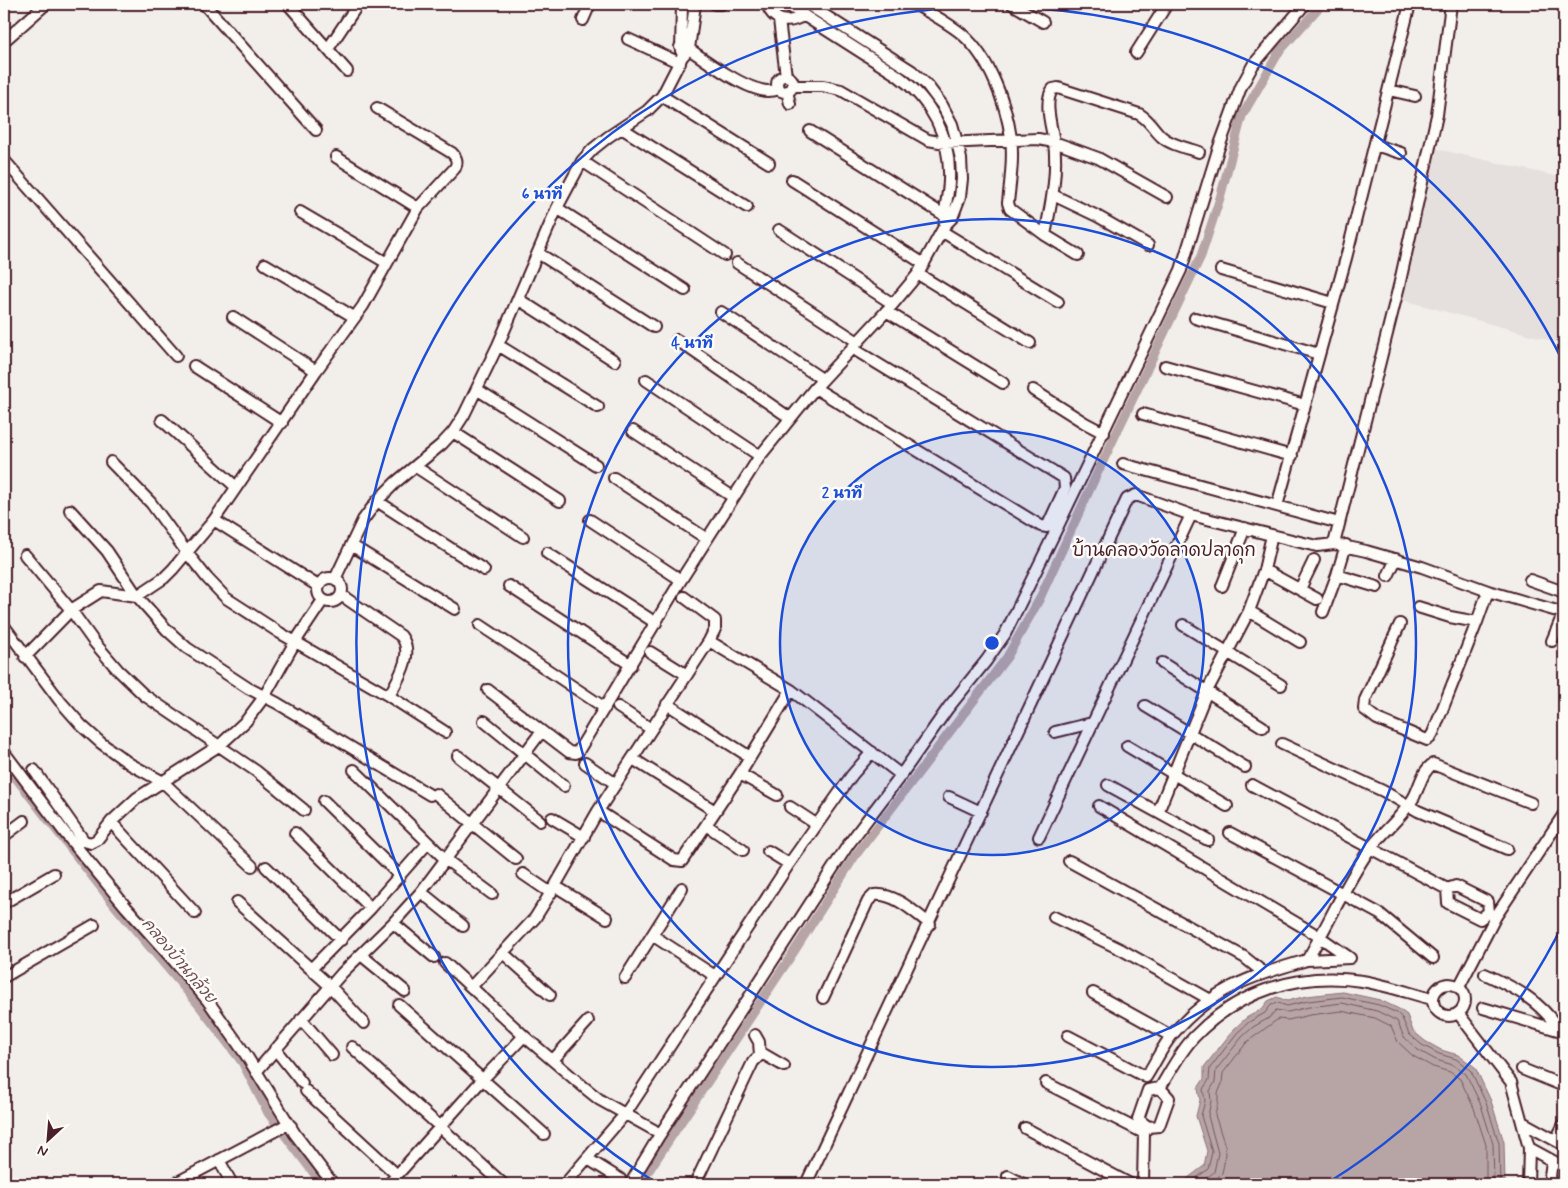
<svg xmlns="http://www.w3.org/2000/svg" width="1568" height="1188" font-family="Mynerve,'Playpen Sans Thai',sans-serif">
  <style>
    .built { fill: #e5dfdd }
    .water { fill: #b7a5a6; stroke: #8b6f75 }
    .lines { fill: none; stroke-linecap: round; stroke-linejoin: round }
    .shore { stroke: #76555c; stroke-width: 1 }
    .canal { stroke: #b7a5a6; stroke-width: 9 }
    .minor-casing { stroke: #4a1f2b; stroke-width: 14 }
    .minor { stroke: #fdfcf7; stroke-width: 10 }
    .ring { fill: none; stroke: #1d4ed8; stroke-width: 2.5 }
    .labels { text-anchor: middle; stroke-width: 5; stroke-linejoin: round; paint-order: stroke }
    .water-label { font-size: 16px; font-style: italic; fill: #704e56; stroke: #fdfcf7 }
    .quarter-label { font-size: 18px; fill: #4a1f2b; stroke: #fdfcf7 }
    .centre { fill: #1d4ed8; stroke: #fdfcf7; stroke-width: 2.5 }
    .ring-label { font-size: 15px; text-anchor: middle; font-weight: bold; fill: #1d4ed8; stroke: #fdfcf7; stroke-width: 5; stroke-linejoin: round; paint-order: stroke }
  </style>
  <rect width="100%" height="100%" fill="#f2efeb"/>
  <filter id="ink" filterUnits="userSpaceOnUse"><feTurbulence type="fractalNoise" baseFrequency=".02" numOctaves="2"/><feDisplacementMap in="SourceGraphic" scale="10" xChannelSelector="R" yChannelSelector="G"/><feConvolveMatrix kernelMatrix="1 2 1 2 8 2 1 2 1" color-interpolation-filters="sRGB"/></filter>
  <g filter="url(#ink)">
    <path class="built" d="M1437,149L1564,178V344L1403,300Z"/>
    <path class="water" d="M1343,992L1380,1000L1399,1009L1407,1015L1413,1031L1425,1041L1441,1050L1458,1055L1475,1067L1491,1101L1504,1142L1505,1184H1184V1181L1204,1166L1207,1151L1196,1116L1200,1100L1198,1088L1204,1079V1067L1234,1029L1246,1018L1262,1009L1268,1001L1277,997L1287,1001L1307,996Z"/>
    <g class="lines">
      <path class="shore" d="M1189,1184L1208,1169L1212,1152L1201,1116L1205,1101L1203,1089L1209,1080L1210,1068L1237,1033L1249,1022L1265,1013L1271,1005L1278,1003L1287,1006L1308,1001L1342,997L1379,1005L1397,1013L1402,1018L1409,1034L1422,1045L1439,1054L1456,1059L1471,1071L1486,1103L1499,1143L1500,1184
        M1199,1184L1214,1172L1218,1153L1208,1116L1211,1101L1210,1091L1215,1082L1216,1070L1242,1037L1253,1027L1269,1018L1276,1010L1288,1012L1309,1007L1342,1003L1377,1011L1397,1021L1404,1037L1418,1050L1436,1060L1453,1065L1466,1074L1481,1105L1493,1144L1494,1184
        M1211,1184L1222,1173L1226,1154L1225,1146L1215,1115L1218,1102V1093L1222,1084L1223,1073L1247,1042L1278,1019L1288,1020L1310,1015L1341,1011L1375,1018L1391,1026L1398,1042L1413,1056L1433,1067L1450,1072L1460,1079L1474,1108L1486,1145V1184"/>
      <path class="canal" d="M4,763L116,907L198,1004L242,1062L268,1113L322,1184
        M640,1184L795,950L855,856L1007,657L1039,600L1095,478L1201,256L1220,198L1242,116L1279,52L1322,4"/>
      <defs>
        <path id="minor" d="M204,4L316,130
          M288,4L347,71
          M715,4H721
          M767,4C773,22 789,25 804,15
          M786,4L897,75C931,100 951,136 949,180C949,195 943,210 945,225
          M915,4C931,14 949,23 963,35C990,59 1006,103 1011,138C1014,159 1010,182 1008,203L1010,209L1045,235L1078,255
          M1012,4L1043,22
          M583,20L590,4
          M779,20L786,76
          M628,39L680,63
          M4,41L46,4
          M680,47L689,49C708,62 739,85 761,90C767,92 773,91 780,89
          M328,49L358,4
          M681,51L682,4
          M1136,53L1167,4
          M777 84a8 8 0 1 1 16 0a8 8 0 1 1-16 0Z
          M793,86H823L841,90L928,140L945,143L1038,139L1054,142L1098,158L1167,197
          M1389,90L1415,96
          M787,91L790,104
          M662,96L769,163
          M623,129L747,207
          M810,131L944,215L949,217
          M1375,145L1401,153
          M336,157L418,208
          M4,160L176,356
          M582,161L725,255
          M792,180L924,264
          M1053,195L1097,216L1148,245
          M557,208L685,290
          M300,212L387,263
          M779,230L893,304
          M943,232L1058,302
          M1045,235C1051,204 1058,174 1054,142C1052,128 1043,101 1053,89L1058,88L1139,114C1150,120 1153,129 1162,137C1171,145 1187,148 1199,152
          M538,253L654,327
          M737,263L858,342
          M265,264L354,317
          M1221,270L1333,303
          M918,274L1030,343
          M518,299L615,361
          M886,311L1003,383
          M721,312L822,379
          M233,317L316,371
          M1195,318L1319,354
          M677,340L790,418
          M498,345L598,407
          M194,366L282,423
          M1165,366L1305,405
          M646,380L760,456
          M815,388L1041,526L1047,527L1048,525L1065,488L1064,478L852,348
          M478,390L596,465
          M1033,390L1085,423L1104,433
          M1143,414L1292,456
          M162,420L236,487
          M633,431L733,497
          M453,432L560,501
          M111,462L151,503L188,554L207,578L226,598L280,633L389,696L445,732
          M1123,464L1339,523
          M416,467L523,537
          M614,478L707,539
          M377,501L484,570
          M1277,506L1346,258L1410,4H1408
          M70,510L107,551L137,596L167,630L187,648L248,688L277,703L430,795
          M214,520L318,586
          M590,520L681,580
          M1334,544L1399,286L1437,115L1451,4
          M351,545L455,609
          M1346,545L1337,575L1377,587
          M547,553L656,623
          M25,555L71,610L94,642L118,670L144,695L256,771L304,810
          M1264,570L1317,599
          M1388,576L1396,559
          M318 590a12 12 0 1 1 24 0a12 12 0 1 1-24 0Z
          M335,579L363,520L377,501L396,482L442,444L453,432L464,415L498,345L557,208L582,161L593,149L608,137L647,111L662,96L682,57L689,49L695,4
          M1530,580L1564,592
          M509,586L631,665
          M1222,586L1245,528
          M1300,589L1314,560
          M341,595L401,636C415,654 398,679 389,696
          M1418,607L1450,617L1477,622L1488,591
          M1249,611L1300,642
          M1323,612L1337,575
          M1400,624L1365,700L1364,709L1377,719L1427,740L1430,738L1433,733L1477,622
          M480,625L605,708
          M1183,625L1281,685
          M4,626L60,701L82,726L101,743L130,764L163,782L252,866
          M709,641L791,690L901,775
          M1552,641L1564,612
          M650,652L687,675
          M25,657L71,610L101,591L137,596L164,578L173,569L214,520L316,371L363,306L418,208L455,168C458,162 457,158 452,153L377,108
          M1162,663L1263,727
          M488,690L569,752L576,753L579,750L681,580L760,456L815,388L893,304L918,274L945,225L952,218L960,197L962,179L961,159L957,142L952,124L942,105L927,85L912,71L807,4
          M667,704L750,757
          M1145,706L1245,767
          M618,707L651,729
          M484,721L564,786
          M1055,732L1092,723
          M1282,744L1383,791L1418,811L1507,849
          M1127,746L1227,806
          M4,752L65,833L126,907L175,962L208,1001L246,1055L295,1134L333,1184
          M458,756L540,821
          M633,759L715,811
          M585,763L616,784
          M34,770L84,841L91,843L97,840L111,822L137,798L220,745L246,721L264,697L295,642L323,600
          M354,770L445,859L492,894
          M740,774L777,795
          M1108,785L1208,840
          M1252,785L1447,889L1456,886L1488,902L1489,912
          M436,794L516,859
          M949,797L981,812
          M324,801L400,876
          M1099,806L1320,937L1350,958L1307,960
          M790,807L816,824
          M598,811L674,860L682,861L740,774L791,690
          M1158,812L1207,691L1249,611L1264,570L1272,535
          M552,818L584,837
          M111,822L195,913
          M706,825L743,850
          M295,833L371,908
          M1230,833L1380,914L1433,958
          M4,836L24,821
          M1039,837L1191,515
          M768,851L789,864
          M1069,861L1244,957L1264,973
          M266,867L341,940
          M523,874L551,893
          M555,886L607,918
          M1447,889L1448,903L1480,919L1489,912
          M421,892L463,926
          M237,902L311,969
          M4,903L54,874
          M1054,917L1122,950L1209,999
          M393,923L434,957
          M652,935L715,976
          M503,953L550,995
          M361,955L405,991
          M445,963L524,1036L585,1088L600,1100L654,1130
          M1485,974C1515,988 1541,1001 1559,1030
          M4,977L94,925
          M625,978L682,888
          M1433 1000a16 16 0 1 1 32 0a16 16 0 1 1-32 0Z
          M471,987L535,918L555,886L598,811L709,641L715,629V620L684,597
          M1459,987L1496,916L1564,814
          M1093,993L1171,1036
          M823,998L868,901L874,895C895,893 914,912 930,924
          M399,1005L544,1134
          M1483,1008L1561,1031
          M1458,1013L1511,1082L1529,1148L1528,1184
          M301,1019L332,1055
          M364,1023L330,986L311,969L371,908L428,843
          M755,1035L759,1042L760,1055
          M1068,1036L1146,1077C1155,1063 1162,1047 1172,1035C1213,987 1250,977 1307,960C1328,925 1344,887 1367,853C1381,833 1402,818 1414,797C1420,786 1422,771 1433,764L1531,803
          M352,1047L502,1183
          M275,1049L302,1083
          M553,1060L588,1021
          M1522,1069L1564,1086
          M256,1072L342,973L393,923L421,892L538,736
          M1046,1083L1144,1133
          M1160,1088L1169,1098L1159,1126L1148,1127L1138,1119L1148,1090L1160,1088C1171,1070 1180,1052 1194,1037C1238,991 1300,971 1362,981C1386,985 1409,993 1432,999
          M306,1091L397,1175
          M1522,1122L1564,1145
          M1025,1128L1130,1184
          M1556,1140L1564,1124
          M1529,1148L1564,1167
          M588,1159L620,1179
          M219,1160L232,1184
          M1008,1176L1023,1184
          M174,1184L286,1125L291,1126
          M389,1184L483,1079L524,1036
          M565,1184L626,1113L789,864L852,775L872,752
          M630,1184L659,1136L848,845L901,775L948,708L986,661L1005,634L1058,526L1181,270L1218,150L1241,87L1253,65L1305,4
          M695,1184L753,1062L760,1055H765L784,1066
          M806,1184L1127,499L1136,495L1191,515L1304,543L1317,546L1334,544L1366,551L1422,567L1488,591L1564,613
          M1143,1184L1144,1133L1147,1128
          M1549,1184L1552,1161"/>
      </defs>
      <use href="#minor" class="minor-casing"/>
      <use href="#minor" class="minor"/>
    </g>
  </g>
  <circle cx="992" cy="643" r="212" fill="#1d4ed8" fill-opacity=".12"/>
  <g class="ring">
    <circle cx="992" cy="643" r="212"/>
    <circle cx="992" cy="643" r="424"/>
    <path d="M1564 922A636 636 0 0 1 1329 1182M655 1182A636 636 0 1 1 1564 364"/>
  </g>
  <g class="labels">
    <g class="water-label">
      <text transform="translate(180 960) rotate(50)" y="6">คลองบ้านกล้วย</text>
    </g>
    <g class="quarter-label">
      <text x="1164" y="556">บ้านคลองวัดลาดปลาดุก</text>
    </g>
  </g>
  <circle cx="992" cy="643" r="8" class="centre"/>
  <g class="ring-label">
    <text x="542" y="199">6 นาที</text>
    <text x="692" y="348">4 นาที</text>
    <text x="842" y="498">2 นาที</text>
  </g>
  <rect width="1568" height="1188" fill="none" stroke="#fdfcf7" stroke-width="20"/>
  <rect x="10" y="10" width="1548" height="1168" fill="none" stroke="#4a1f2b" stroke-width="2" filter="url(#ink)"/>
  <g transform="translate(48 1140) rotate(206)" stroke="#fdfcf7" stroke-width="4" paint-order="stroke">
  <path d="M0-4L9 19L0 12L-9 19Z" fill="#4a1f2b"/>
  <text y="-8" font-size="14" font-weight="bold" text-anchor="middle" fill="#4a1f2b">N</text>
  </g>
</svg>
